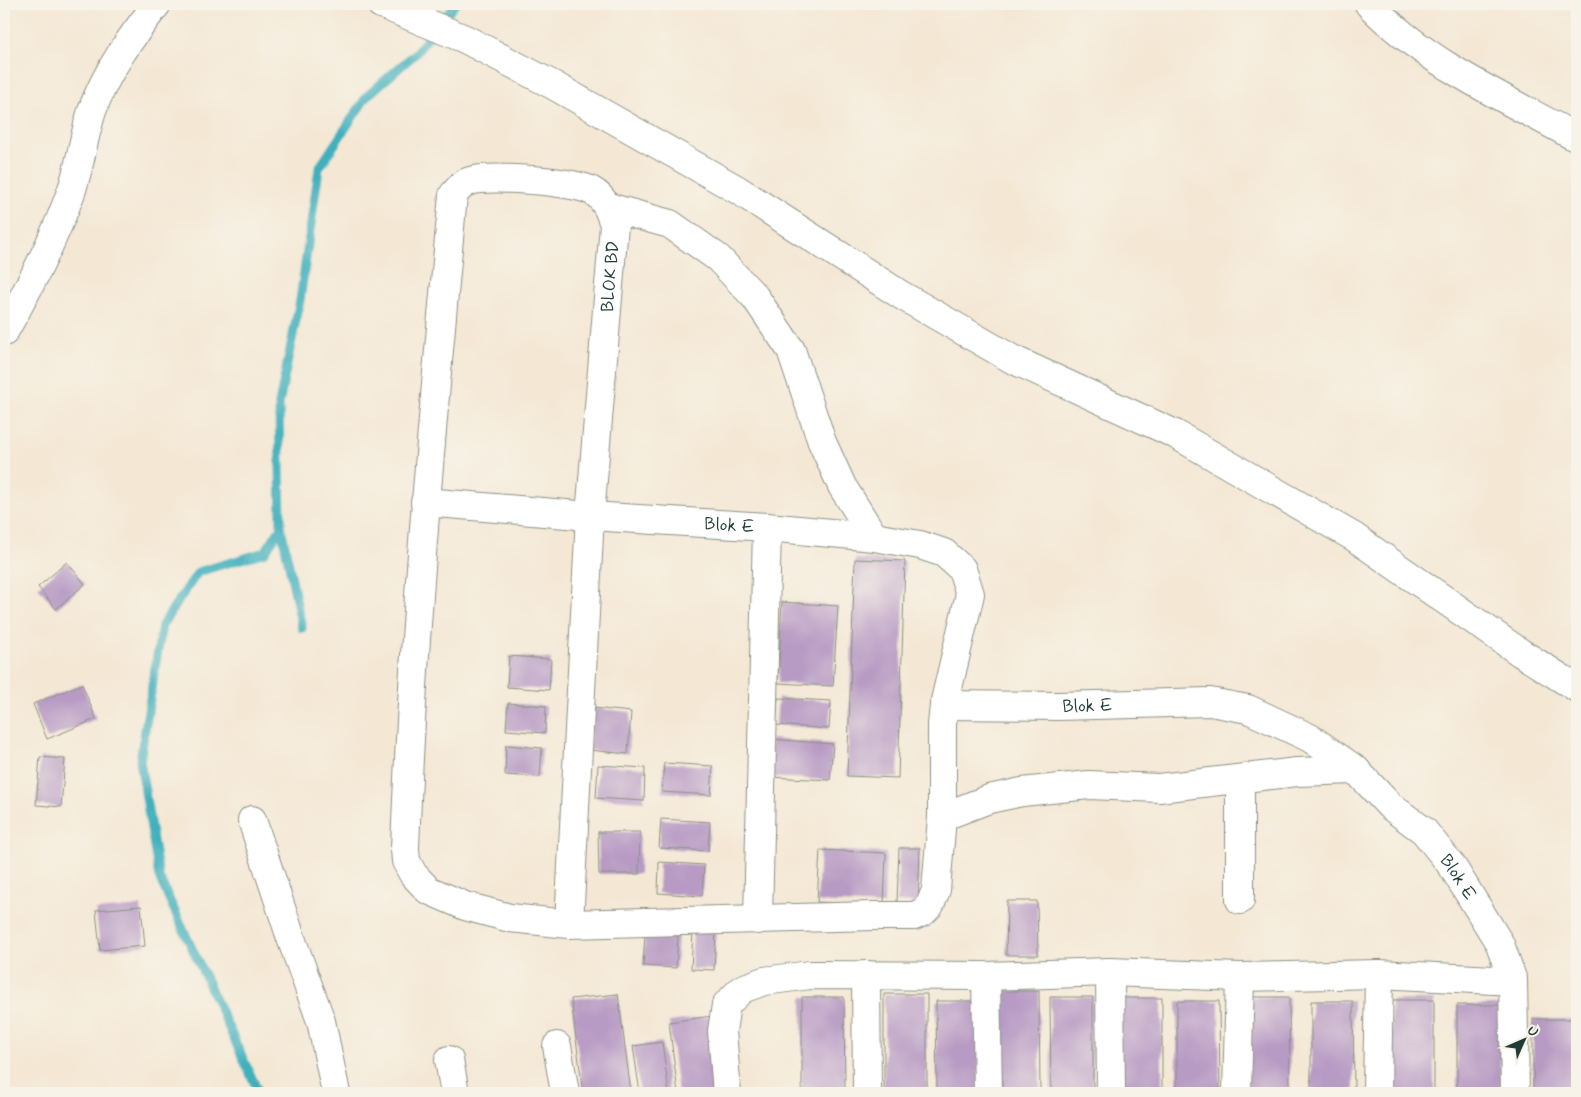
<svg xmlns="http://www.w3.org/2000/svg" width="1581" height="1097" font-family="Mynerve,sans-serif">
  <style>
    .lines { fill: none; stroke-linecap: round; stroke-linejoin: round }
    .stream { stroke: #41b0bd; stroke-width: 9 }
    .building { fill: #b89bc4 }
    .minor-casing { stroke: #8a9284; stroke-width: 30 }
    .minor { stroke: #fff; stroke-width: 28 }
    .labels { text-anchor: middle; stroke-width: 4; stroke-linejoin: round; paint-order: stroke }
    .street-label { font-size: 18px; fill: #1f3d34; stroke: #f7f3e8 }
  </style>
  <rect width="100%" height="100%" fill="#f7f3e8"/>
  <filter id="ink" filterUnits="userSpaceOnUse"><feTurbulence type="fractalNoise" baseFrequency=".02" numOctaves="2"/><feDisplacementMap in="SourceGraphic" scale="10" xChannelSelector="R" yChannelSelector="G"/><feConvolveMatrix kernelMatrix="1 2 1 2 8 2 1 2 1" color-interpolation-filters="sRGB"/></filter>
  <filter id="wash" filterUnits="userSpaceOnUse"><feTurbulence type="fractalNoise" baseFrequency=".0096" numOctaves="4" result="noise"/><feDisplacementMap in="SourceGraphic" scale="20" xChannelSelector="R" yChannelSelector="G"/><feGaussianBlur stdDeviation="1.12" result="paint"/><feColorMatrix in="noise" values="0 0 0 0 0 0 0 0 0 0 0 0 0 0 0 0 0 1.4 0 .05"/><feComposite in="paint" operator="in"/></filter>
  <g filter="url(#wash)">
    <rect width="100%" height="100%" fill="#f4e8d5"/>
    <g class="lines">
      <path class="stream" d="M302,628L281,527L279,404L300,300L319,168L367,96L416,53L455,4
        M259,1093L159,877L140,761L162,625L198,572L265,552L281,527"/>
    </g>
    <g id="blocks">
      <path class="building" d="M855,559L905,561L898,778L847,776Z
        M67,562L85,584L56,609L38,587Z
        M782,602L838,606L833,686L778,683Z
        M509,656L551,659L549,690L507,687Z
        M82,684L96,719L47,739L33,704Z
        M778,698L831,701L829,729L776,725Z
        M508,703L546,706L545,733L506,730Z
        M593,708L631,712L628,754L589,750Z
        M771,739L833,744L830,780L769,777Z
        M506,745L542,748L540,777L505,775Z
        M40,757L65,759L61,807L36,805Z
        M664,763L713,766L711,795L662,792Z
        M598,765L645,768L644,801L596,798Z
        M661,819L710,822L708,851L659,848Z
        M598,832H640L639,874H599Z
        M899,848H920L918,903L897,902Z
        M820,850L886,853L884,905L817,902Z
        M659,862L704,865L702,896L658,893Z
        M1007,901H1037L1038,955H1006Z
        M141,906L145,946L100,950L96,910Z
        M693,931L716,932L714,970L691,969Z
        M645,934L678,936L676,968L643,966Z
        M996,991H1039L1040,1093H997Z
        M618,994L631,1093H583L571,999Z
        M884,994H927V1093H884Z
        M802,997H844L845,1093H802Z
        M1050,997H1093V1093H1051Z
        M1247,997H1289L1290,1093H1247Z
        M1120,998H1162V1093H1120Z
        M1391,1000H1434V1093H1391Z
        M936,1001H979V1093H937Z
        M1177,1001H1219L1220,1093H1177Z
        M1311,1001H1353L1354,1093H1311Z
        M1457,1005H1500V1093H1457Z
        M712,1016L723,1093H678L669,1022Z
        M1533,1019H1575V1093H1533Z
        M662,1042L669,1093H640L633,1046Z"/>
    </g>
  </g>
  <g filter="url(#ink)">
    <use href="#blocks" fill-opacity="0" stroke="#8a9284" stroke-width="1"/>
    <g class="lines">
      <defs>
        <g id="minor">
          <path d="M381,4L465,39L553,85L738,190L901,295L1012,359L1175,434L1354,537L1521,653L1577,688"/>
          <path d="M1369,4C1427,64 1505,98 1577,138"/>
          <path d="M608,207L670,224L718,258L755,297L791,350L822,442L842,486L874,537"/>
          <path d="M4,332C30,287 52,243 70,195C80,168 83,138 92,111C106,71 132,36 157,4"/>
          <path id="s1" d="M425,502L590,516L767,527L874,537L920,545L944,553L962,569L970,594L944,705L1058,706L1210,702L1248,709L1310,738L1356,770L1390,806L1424,831L1452,866L1500,944L1513,981L1515,1093"/>
          <path d="M1240,779V900"/>
          <path d="M942,817L989,799L1022,792L1089,785L1159,788L1297,772L1356,770"/>
          <path d="M252,820L291,938L321,1021L336,1093"/>
          <path d="M758,920L767,527"/>
          <path id="s2" d="M569,924L590,516L614,225C610,212 605,198 592,191C575,181 489,175 470,181C463,183 458,189 453,195C433,413 413,630 405,849L406,861L413,874L428,890L465,906L510,918L569,924L874,916H914L923,912L930,905L936,890L942,817V725L944,705"/>
          <path d="M1110,972L1111,1093"/>
          <path d="M866,975L867,1093"/>
          <path d="M986,976L988,1093"/>
          <path d="M557,1046L565,1093"/>
          <path d="M449,1060L455,1093"/>
          <path d="M727,1093L722,1031L726,1005L742,989L764,981L810,975L986,976L1110,972L1240,977L1379,974L1513,981"/>
          <path d="M1237,1093L1240,977"/>
          <path d="M1377,1093L1379,974"/>
        </g>
      </defs>
      <use href="#minor" class="minor-casing"/>
      <use href="#minor" class="minor"/>
    </g>
  </g>
  <g class="labels">
    <g class="street-label">
      <text dy="6" stroke="none"><textPath href="#s2" startOffset="649">BLOK BD</textPath></text>
      <text dy="6" stroke="none"><textPath href="#s1" startOffset="305">Blok E</textPath></text>
      <text dy="6" stroke="none"><textPath href="#s1" startOffset="830">Blok E</textPath></text>
      <text dy="6" stroke="none"><textPath href="#s1" startOffset="1265">Blok E</textPath></text>
    </g>
  </g>
  <rect width="1581" height="1097" fill="none" stroke="#f7f3e8" stroke-width="20"/>
  <g transform="translate(1524 1040) rotate(45)" stroke="#f7f3e8" stroke-width="4" paint-order="stroke">
  <path d="M0-4L9 19L0 12L-9 19Z" fill="#1f3d34"/>
  <text y="-8" font-size="14" font-weight="bold" text-anchor="middle" fill="#1f3d34">U</text>
  </g>
</svg>
